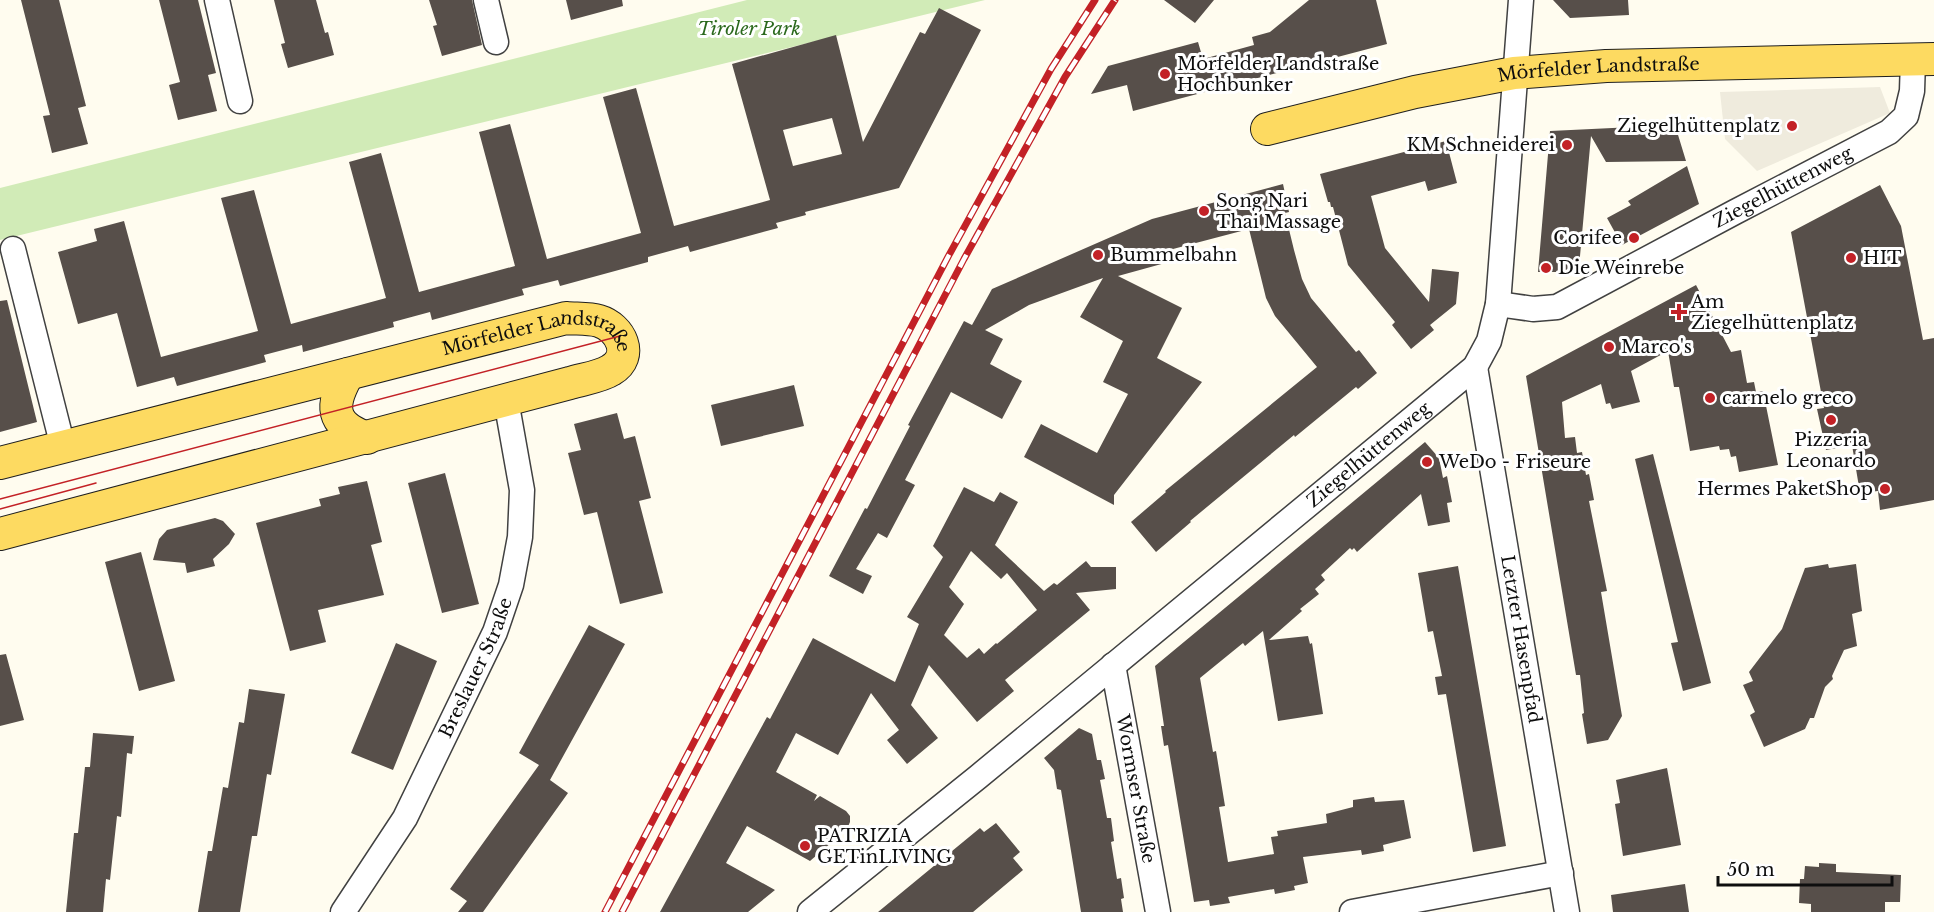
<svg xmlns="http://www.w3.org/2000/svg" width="1934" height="912" font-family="'Libre Baskerville',serif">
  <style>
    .green { fill: #d1ebb7 }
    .plaza { fill: #efebdd }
    .building { fill: #574f4a; fill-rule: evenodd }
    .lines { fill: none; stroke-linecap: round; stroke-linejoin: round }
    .minor-casing { stroke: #414141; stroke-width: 27 }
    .major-casing { stroke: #1f1f1f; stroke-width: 34 }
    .minor { stroke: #fff; stroke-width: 24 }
    .major { stroke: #fdda61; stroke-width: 32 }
    .tram { stroke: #c32126; stroke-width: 1.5 }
    .rail-casing { stroke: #c32126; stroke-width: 7 }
    .rail { stroke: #fff; stroke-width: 4.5; stroke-dasharray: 14; stroke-linecap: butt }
    .poi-dot { fill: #c32126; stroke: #fff; stroke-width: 2 }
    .labels { text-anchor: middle; stroke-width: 6; stroke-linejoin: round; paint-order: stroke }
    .park-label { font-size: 18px; font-style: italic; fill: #2a681c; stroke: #fff }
    .poi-label { font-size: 18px; fill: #0e0e0e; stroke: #fff; text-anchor: start }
    .street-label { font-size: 18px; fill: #0e0e0e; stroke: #fff }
  </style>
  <rect width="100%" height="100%" fill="#fffcef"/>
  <path class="green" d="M747,0H985L0,240V188Z"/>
  <path class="plaza" d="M1880,87L1890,113L1757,171L1725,139L1720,92Z"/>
  <path class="building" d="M21,0H59L86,106L78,108L88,144L52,153L43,116L50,115Z
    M159,0H198L216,73L208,75L217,111L178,120L169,85L180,82Z
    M274,0H316L325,33L328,32L334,55L288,68L281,44L285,43Z
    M429,0H472L482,45L442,56L433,26L437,25Z
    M566,0H622L623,6L571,20Z
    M1164,0H1214L1195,23Z
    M1309,0H1376L1387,44L1133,111L1127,85L1091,94L1108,66L1198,42L1203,59L1254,45L1252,37L1270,32Z
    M1553,0H1628L1629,15L1570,18Z
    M939,8L981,30L899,188L805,212L806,215L776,223L778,228L690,252L688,246L648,257V262L560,286L558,280L522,289L524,295L432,320L430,312L393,322L394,327L303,352L302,345L264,355L266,362L177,386L174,377L137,387L117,313L78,324L58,252L97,241L94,229L124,221L161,357L258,331L221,198L254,190L291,324L386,298L349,162L381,153L419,292L515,266L479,132L510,124L547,259L641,233L603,97L636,88L674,226L770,200L732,64L836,35L863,142L920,32L925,34ZM832,118L842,154L793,166L783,130Z
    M1675,125L1686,161L1606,162L1591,136L1579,267L1570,268L1569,272H1538L1550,131Z
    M1446,141L1457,183L1428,191L1425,181L1371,196L1385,248L1429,302L1432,269L1459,272L1456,304L1430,325L1434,330L1411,349L1392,325L1395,322L1348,265L1333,207H1331L1330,202H1328L1320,174Z
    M1687,166L1699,204L1622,245L1607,218L1631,205L1628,201Z
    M1283,184L1289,212L1285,213L1294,250L1302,279L1311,298L1356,352L1359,350L1377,373L1358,389L1356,387L1295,437L1294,435L1190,521L1191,522L1156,552L1131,522L1166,492L1165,491L1317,367L1275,316L1266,298L1249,229L1173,249L1176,260L1118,276L1182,308L1157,358L1202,382L1114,495V505L1024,457L1041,424L1097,453L1128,394L1103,382L1123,341L1080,317L1103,278L1029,305L985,330L1003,339L990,364L1022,381L1002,419L951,392L905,480L915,485L887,538L878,533L856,569L872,576L863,594L829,576L865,508L867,509L910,426L908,425L964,321L972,325L992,289L1152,219Z
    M1880,185L1901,226L1923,340L1934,338V500L1880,510L1878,491L1860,493L1852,445L1826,450L1817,409L1824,408L1791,232Z
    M1696,285L1731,352L1741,350L1747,383L1754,382L1756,392L1763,391L1778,465L1739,472L1736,456L1731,457L1729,449L1720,450L1719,446L1690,451L1679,387H1674L1668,351L1631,371L1640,402L1612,409L1610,403L1606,404L1601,384L1562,402L1565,438L1575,437L1577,453L1582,452L1586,475L1589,474L1594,500L1589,501L1607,591L1601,592L1622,716L1608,740L1587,744L1582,714L1584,713L1580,675H1576L1571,645L1526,376Z
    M7,300L37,422L0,432V301Z
    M794,385L804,426L721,446L711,405Z
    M617,413L624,439L635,436L651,498L639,501L663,593L620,604L597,512L584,515L568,453L581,450L574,424Z
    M1425,442L1439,458L1443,478L1447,476L1452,502L1447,503L1450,522L1428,526L1421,494L1357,552L1354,548L1352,550L1350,548L1321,575L1325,580L1315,589L1319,594L1300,609L1302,611L1269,640L1308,636L1310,644L1312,643L1323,714L1278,721L1263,631L1245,646L1243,643L1200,678L1213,752L1216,751L1225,806L1219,807L1228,862L1274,854L1271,837L1278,836L1277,831L1327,823L1326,814L1353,807V800L1374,797L1375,802L1404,800L1411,838L1383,845L1384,851L1362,855L1361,850L1303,857L1308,883L1294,886L1295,890L1275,894L1274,889L1228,897L1230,903L1210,906L1209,900L1194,902L1168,745L1164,746L1161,726H1164L1155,666Z
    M1653,454L1711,683L1683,691L1671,643L1678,642L1635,459Z
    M445,473L479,604L442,613L408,483Z
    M367,481L382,542L371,545L384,595L318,610L326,642L290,651L256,523L321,506L319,499L340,494L338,487Z
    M964,487L994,502L1000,492L1018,502L995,545L1044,591L1054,583L1057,585L1086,561L1091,567H1116V589L1076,593L1090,610L1005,680L1014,691L977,722L929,665L911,705L938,738L907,764L887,740L899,730L871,693L838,755L796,733L776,772L817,795L814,801L820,796L846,811L850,816V822L847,829L810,861L747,826L726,863L775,890L748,912H660L767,717L770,719L813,638L895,682L919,624L907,617L943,557L933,546ZM971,551L1001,579L1007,573L1037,610L997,644L996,643L984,654L979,648L967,658L944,635L964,604L949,587Z
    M215,518L223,521L235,534L229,544L213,559L215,566L187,573L185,563L153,560L159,539L167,530Z
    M141,552L175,681L139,691L105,562Z
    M1828,564L1829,568L1856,564L1862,611L1852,614L1857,646L1844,650L1832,676L1833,679L1825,687L1814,718H1810L1805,729L1764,747L1750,715L1755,712L1743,685L1753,681L1749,672L1782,629L1805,568Z
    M1458,566L1506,846L1473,852L1446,694L1438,695L1435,677L1442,676L1433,631L1428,632L1418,573Z
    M589,625L625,644L550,780L568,793L483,912H458L467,901L450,889L539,765L519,753Z
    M396,643L437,661L393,770L351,753Z
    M6,654L24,720L0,726V655Z
    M249,689L285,694L271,775L267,774L257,836H252L240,912H198L208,851H212L223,787L228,788L239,722L244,723Z
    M1079,728L1092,734L1097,760H1101L1105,779L1100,780L1107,818H1111L1114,841L1111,842L1117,879L1121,878L1124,898L1121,899L1123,912H1081L1061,790L1057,789L1054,770L1044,758Z
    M93,733L134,736L132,754L127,753L121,817L117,816L110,880L106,879L103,912H66L74,833H78L85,767H90Z
    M1667,768L1681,845L1623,856L1615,804L1620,803L1616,780Z
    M996,823L1020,852L1013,858L1023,870L973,912H878L980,828L984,832Z
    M1819,863L1836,864V872L1901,875L1900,902H1885V912H1811V904L1799,903L1800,879H1804L1805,866L1819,867Z
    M1685,884L1689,912H1613L1611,895Z"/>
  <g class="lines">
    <defs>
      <g id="minor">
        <path d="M217,0L240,101"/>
        <path d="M486,0L496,42"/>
        <path d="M13,249L63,447"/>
        <path id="s1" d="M1498,304L1533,309L1557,307L1735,212L1889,132L1906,116L1912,91L1913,60"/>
        <path id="s2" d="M1475,367L1567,912"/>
        <path id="s3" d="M1113,665L1158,912"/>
        <path id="s4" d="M343,912L405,818L495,632L511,585L520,537L522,490L506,400"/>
        <path id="s5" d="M810,912L978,777L1475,367L1489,341L1498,304L1521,0"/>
        <path d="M1352,912L1561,873"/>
      </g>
      <g id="major">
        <path id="s6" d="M1267,129L1415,92L1514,73L1606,66L1934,59"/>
        <path d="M348,374C330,406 330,424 367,438"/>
        <path id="s7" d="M0,463L566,318C576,319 589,318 599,321C620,327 635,356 611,370C600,377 583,379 570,383L0,534"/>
      </g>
    </defs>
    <use href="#minor" class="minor-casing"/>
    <use href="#major" class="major-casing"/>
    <use href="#minor" class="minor"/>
    <use href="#major" class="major"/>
    <path class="tram" d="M0,499L620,336
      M0,509L96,483"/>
    <defs>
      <path id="rail" d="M605,912L949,255L1051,69L1095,0
        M622,912L964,259L1065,77L1115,0"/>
    </defs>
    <use href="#rail" class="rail-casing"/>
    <use href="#rail" class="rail"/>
  </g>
  <g class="poi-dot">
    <circle cx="1165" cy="74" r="6"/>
    <circle cx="1792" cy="126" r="6"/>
    <circle cx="1567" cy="145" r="6"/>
    <circle cx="1204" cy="211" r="6"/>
    <circle cx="1634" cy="238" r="6"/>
    <circle cx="1098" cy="255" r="6"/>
    <circle cx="1851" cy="258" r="6"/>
    <circle cx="1546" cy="268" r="6"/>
    <path d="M1676 303h6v6h6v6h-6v6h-6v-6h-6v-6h6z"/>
    <circle cx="1609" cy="347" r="6"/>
    <circle cx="1710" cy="398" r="6"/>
    <circle cx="1831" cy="420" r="6"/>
    <circle cx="1427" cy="462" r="6"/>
    <circle cx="1885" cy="489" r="6"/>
    <circle cx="805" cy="846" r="6"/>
  </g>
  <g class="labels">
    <g class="park-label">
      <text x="749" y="35">Tiroler Park</text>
    </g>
    <g class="poi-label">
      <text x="1177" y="70">Mörfelder Landstraße<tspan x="1177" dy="21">Hochbunker</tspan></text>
      <text x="1780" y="132" text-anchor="end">Ziegelhüttenplatz</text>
      <text x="1555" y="151" text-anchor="end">KM Schneiderei</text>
      <text x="1216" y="207">Song Nari<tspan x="1216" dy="21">Thai Massage</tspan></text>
      <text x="1622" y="244" text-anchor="end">Corifee</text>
      <text x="1110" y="261">Bummelbahn</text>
      <text x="1863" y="264">HIT</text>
      <text x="1558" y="274">Die Weinrebe</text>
      <text x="1691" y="308">Am<tspan x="1691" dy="21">Ziegelhüttenplatz</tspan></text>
      <text x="1621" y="353">Marco's</text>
      <text x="1722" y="404">carmelo greco</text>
      <text x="1831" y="446" text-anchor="middle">Pizzeria<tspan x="1831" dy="21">Leonardo</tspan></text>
      <text x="1439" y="468">WeDo - Friseure</text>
      <text x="1873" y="495" text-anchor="end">Hermes PaketShop</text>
      <text x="817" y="842">PATRIZIA<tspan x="817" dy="21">GETinLIVING</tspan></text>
    </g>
    <g class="street-label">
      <text dy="6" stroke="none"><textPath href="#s6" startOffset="338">Mörfelder Landstraße</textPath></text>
      <text dy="6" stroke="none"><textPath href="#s1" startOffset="315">Ziegelhüttenweg</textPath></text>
      <text dy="6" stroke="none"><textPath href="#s7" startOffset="558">Mörfelder Landstraße</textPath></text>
      <text dy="6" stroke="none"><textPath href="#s5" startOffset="722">Ziegelhüttenweg</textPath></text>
      <text dy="6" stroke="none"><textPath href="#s2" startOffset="276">Letzter Hasenpfad</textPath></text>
      <text dy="6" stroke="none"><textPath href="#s4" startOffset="279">Breslauer Straße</textPath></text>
      <text dy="6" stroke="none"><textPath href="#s3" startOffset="126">Wormser Straße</textPath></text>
    </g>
  </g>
  <path d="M1718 876v9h174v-9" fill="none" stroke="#0e0e0e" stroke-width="3"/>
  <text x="1727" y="876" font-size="18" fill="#0e0e0e" stroke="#ffffff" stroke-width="4.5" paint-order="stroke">50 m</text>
</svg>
